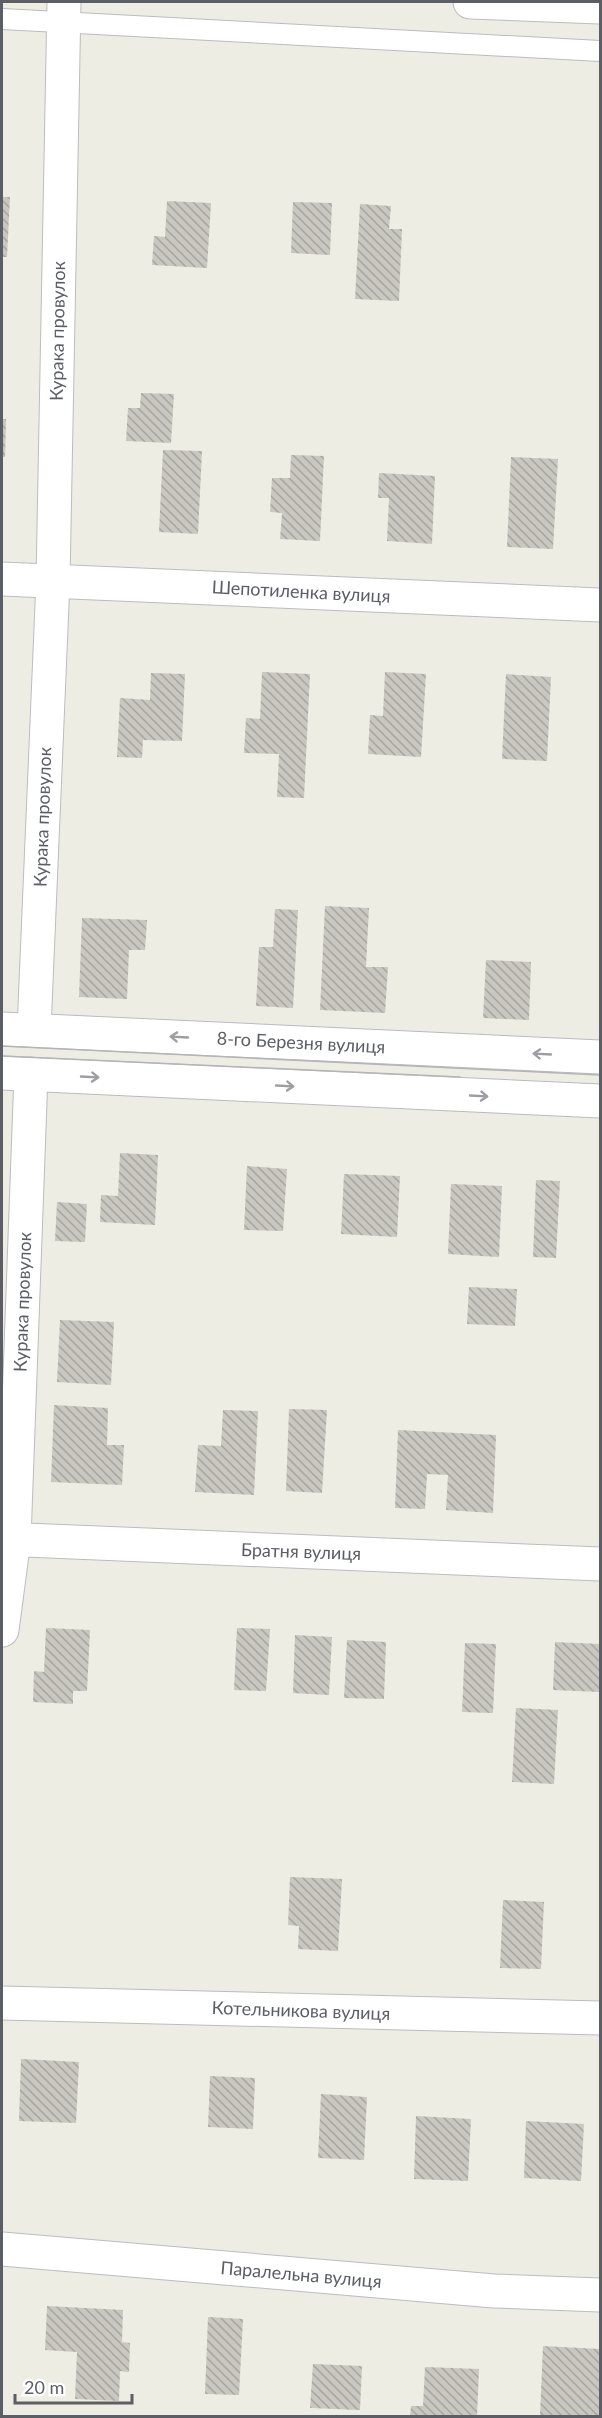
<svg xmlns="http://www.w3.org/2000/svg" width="602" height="2418" font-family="Lato,sans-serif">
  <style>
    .building { fill: url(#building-back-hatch) }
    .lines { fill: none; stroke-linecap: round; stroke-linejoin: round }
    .service-casing { stroke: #bbbcc2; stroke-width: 22 }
    .minor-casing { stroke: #bbbcc2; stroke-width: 35 }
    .tertiary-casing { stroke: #bbbcc2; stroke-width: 35 }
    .secondary-casing { stroke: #b9bbc2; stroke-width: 35 }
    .service { stroke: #fff; stroke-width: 20 }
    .minor { stroke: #fff; stroke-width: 33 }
    .tertiary { stroke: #fff; stroke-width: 33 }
    .secondary { stroke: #fff; stroke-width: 33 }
    .tram { stroke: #b4b5b5; stroke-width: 1.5 }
    .oneway { stroke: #9d9ea2 }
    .labels { text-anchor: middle; stroke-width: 5; stroke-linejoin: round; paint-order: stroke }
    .street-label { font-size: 18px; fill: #5b5e64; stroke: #fff }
  </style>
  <defs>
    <pattern id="building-back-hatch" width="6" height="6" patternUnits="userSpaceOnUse" patternTransform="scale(1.5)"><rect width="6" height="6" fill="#c9c7c0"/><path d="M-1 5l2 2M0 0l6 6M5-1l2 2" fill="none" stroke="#a6a5a0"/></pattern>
  </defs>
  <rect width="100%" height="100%" fill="#eeede3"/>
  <path class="building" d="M2,197H10L7,257H2Z
    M167,201L211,203L207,268L152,265L154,236L165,237Z
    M293,202L332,203L330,255L291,253Z
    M360,204L391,206L389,229H402L399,301L355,299Z
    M141,393L174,394L171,443L126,441L128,408H140Z
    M2,419H6L5,457H2Z
    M163,450L202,451L198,534L159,532Z
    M291,455L324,456L320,541L280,539L282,513L270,512L272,478H290Z
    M511,457L558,459L553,549L507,547Z
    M379,473L435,476L432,544L387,541L389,498H378Z
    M262,672L310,674L304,798L277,797L279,754L244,753L246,718L260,719Z
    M385,672L426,674L421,757L368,754L370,715L383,716Z
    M151,673L185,674L182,741L143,740L142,758L117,757L120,698L150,700Z
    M506,674L551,677L547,761L502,759Z
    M325,906L369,908L366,967H388L385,1013L320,1010Z
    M275,909L298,910L293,1008L256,1006L259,947H273Z
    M82,918L147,920L145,950H129L127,999L79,997Z
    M486,960L531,962L529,1020L483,1018Z
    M120,1153L158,1155L155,1225L100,1222L101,1195L118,1196Z
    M247,1166L287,1169L283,1231L244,1230Z
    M344,1174L400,1176L397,1237L341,1234Z
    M536,1180L560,1181L556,1258L533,1257Z
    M451,1184L502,1186L499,1257L448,1254Z
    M57,1202L87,1204L85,1242L55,1241Z
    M469,1287L517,1289L515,1326L467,1324Z
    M60,1320L114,1322L111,1385L57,1382Z
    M54,1405L108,1408L107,1445H124L122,1485L51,1482Z
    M289,1409L327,1410L322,1493L286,1491Z
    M223,1410L258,1411L254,1495L195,1492L198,1445L221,1446Z
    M398,1430L496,1435L493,1513L446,1510L448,1475L427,1474L425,1509L395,1508Z
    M46,1628L90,1630L87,1691H73V1704L33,1702L34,1671L44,1672Z
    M237,1628L270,1629L266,1691L234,1690Z
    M295,1635L332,1637L329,1695L293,1693Z
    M347,1640L386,1642L384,1699L344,1698Z
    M555,1642L600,1644V1692L553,1690Z
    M465,1643L496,1644L493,1713L462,1712Z
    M516,1708L558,1710L554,1784L512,1782Z
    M290,1877L342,1879L338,1951L298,1949L299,1926L288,1925Z
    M503,1900L544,1902L541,1969L500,1968Z
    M21,2059L79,2062L76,2123L19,2121Z
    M210,2076L255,2078L253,2129L208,2127Z
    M321,2094L367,2097L364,2160L318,2158Z
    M416,2116L471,2119L468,2181L414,2179Z
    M526,2121L584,2124L581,2181L524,2178Z
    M47,2306L123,2310L122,2342L130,2343L129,2372L120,2371L119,2401L75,2399L77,2352L45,2350Z
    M208,2317L243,2319L239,2395L205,2394Z
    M543,2346L600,2349V2416H540Z
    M313,2364L362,2366L360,2410L310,2408Z
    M425,2367L479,2369L477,2416H410L411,2406H423Z"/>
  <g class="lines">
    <defs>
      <path id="service" d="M2,19L600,51"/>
      <path id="minor" d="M2,579L600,605
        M34,1030L53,581L64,2
        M2,1539L600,1564
        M2,1630L14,1539L31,1074
        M2,2003L600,2018
        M2,2249L494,2291L600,2295"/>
      <path id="tertiary" d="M470,2L600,7"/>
      <path id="secondary" d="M2,1029L600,1057
        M2,1073L600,1101"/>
    </defs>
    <use href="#service" class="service-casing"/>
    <use href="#minor" class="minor-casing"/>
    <use href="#tertiary" class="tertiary-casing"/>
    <use href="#secondary" class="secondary-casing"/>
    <use href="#service" class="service"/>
    <use href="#minor" class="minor"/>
    <use href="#tertiary" class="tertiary"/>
    <use href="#secondary" class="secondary"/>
    <path class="tram" d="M2,1046L600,1075
      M2,1056L460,1077"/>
  </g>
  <defs><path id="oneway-shaft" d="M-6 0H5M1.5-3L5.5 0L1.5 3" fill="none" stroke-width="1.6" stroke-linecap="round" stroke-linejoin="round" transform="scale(1.5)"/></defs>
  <g class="oneway">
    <use href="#oneway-shaft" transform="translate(179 1037) rotate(-177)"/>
    <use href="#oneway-shaft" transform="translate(542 1054) rotate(-177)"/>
    <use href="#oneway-shaft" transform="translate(90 1077) rotate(3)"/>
    <use href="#oneway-shaft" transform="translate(285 1086) rotate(3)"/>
    <use href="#oneway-shaft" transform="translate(479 1096) rotate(3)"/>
  </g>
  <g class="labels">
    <g class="street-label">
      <text transform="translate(58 331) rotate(-89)" y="6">Курака провулок</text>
      <text transform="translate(301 592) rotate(3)" y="6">Шепотиленка вулиця</text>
      <text transform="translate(43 817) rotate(-88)" y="6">Курака провулок</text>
      <text transform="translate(301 1043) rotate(3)" y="6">8-го Березня вулиця</text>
      <text transform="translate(23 1302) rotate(-88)" y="6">Курака провулок</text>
      <text transform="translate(301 1552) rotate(2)" y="6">Братня вулиця</text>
      <text transform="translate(301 2011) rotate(2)" y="6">Котельникова вулиця</text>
      <text transform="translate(301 2275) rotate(5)" y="6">Паралельна вулиця</text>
    </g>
  </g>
  <rect width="602" height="2418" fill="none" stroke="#5b5e64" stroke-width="6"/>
  <path d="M15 2394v9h117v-9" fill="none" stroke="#5b5e64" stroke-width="3"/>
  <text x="24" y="2394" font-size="18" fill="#5b5e64" stroke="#ffffff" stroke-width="4.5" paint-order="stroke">20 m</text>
</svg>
